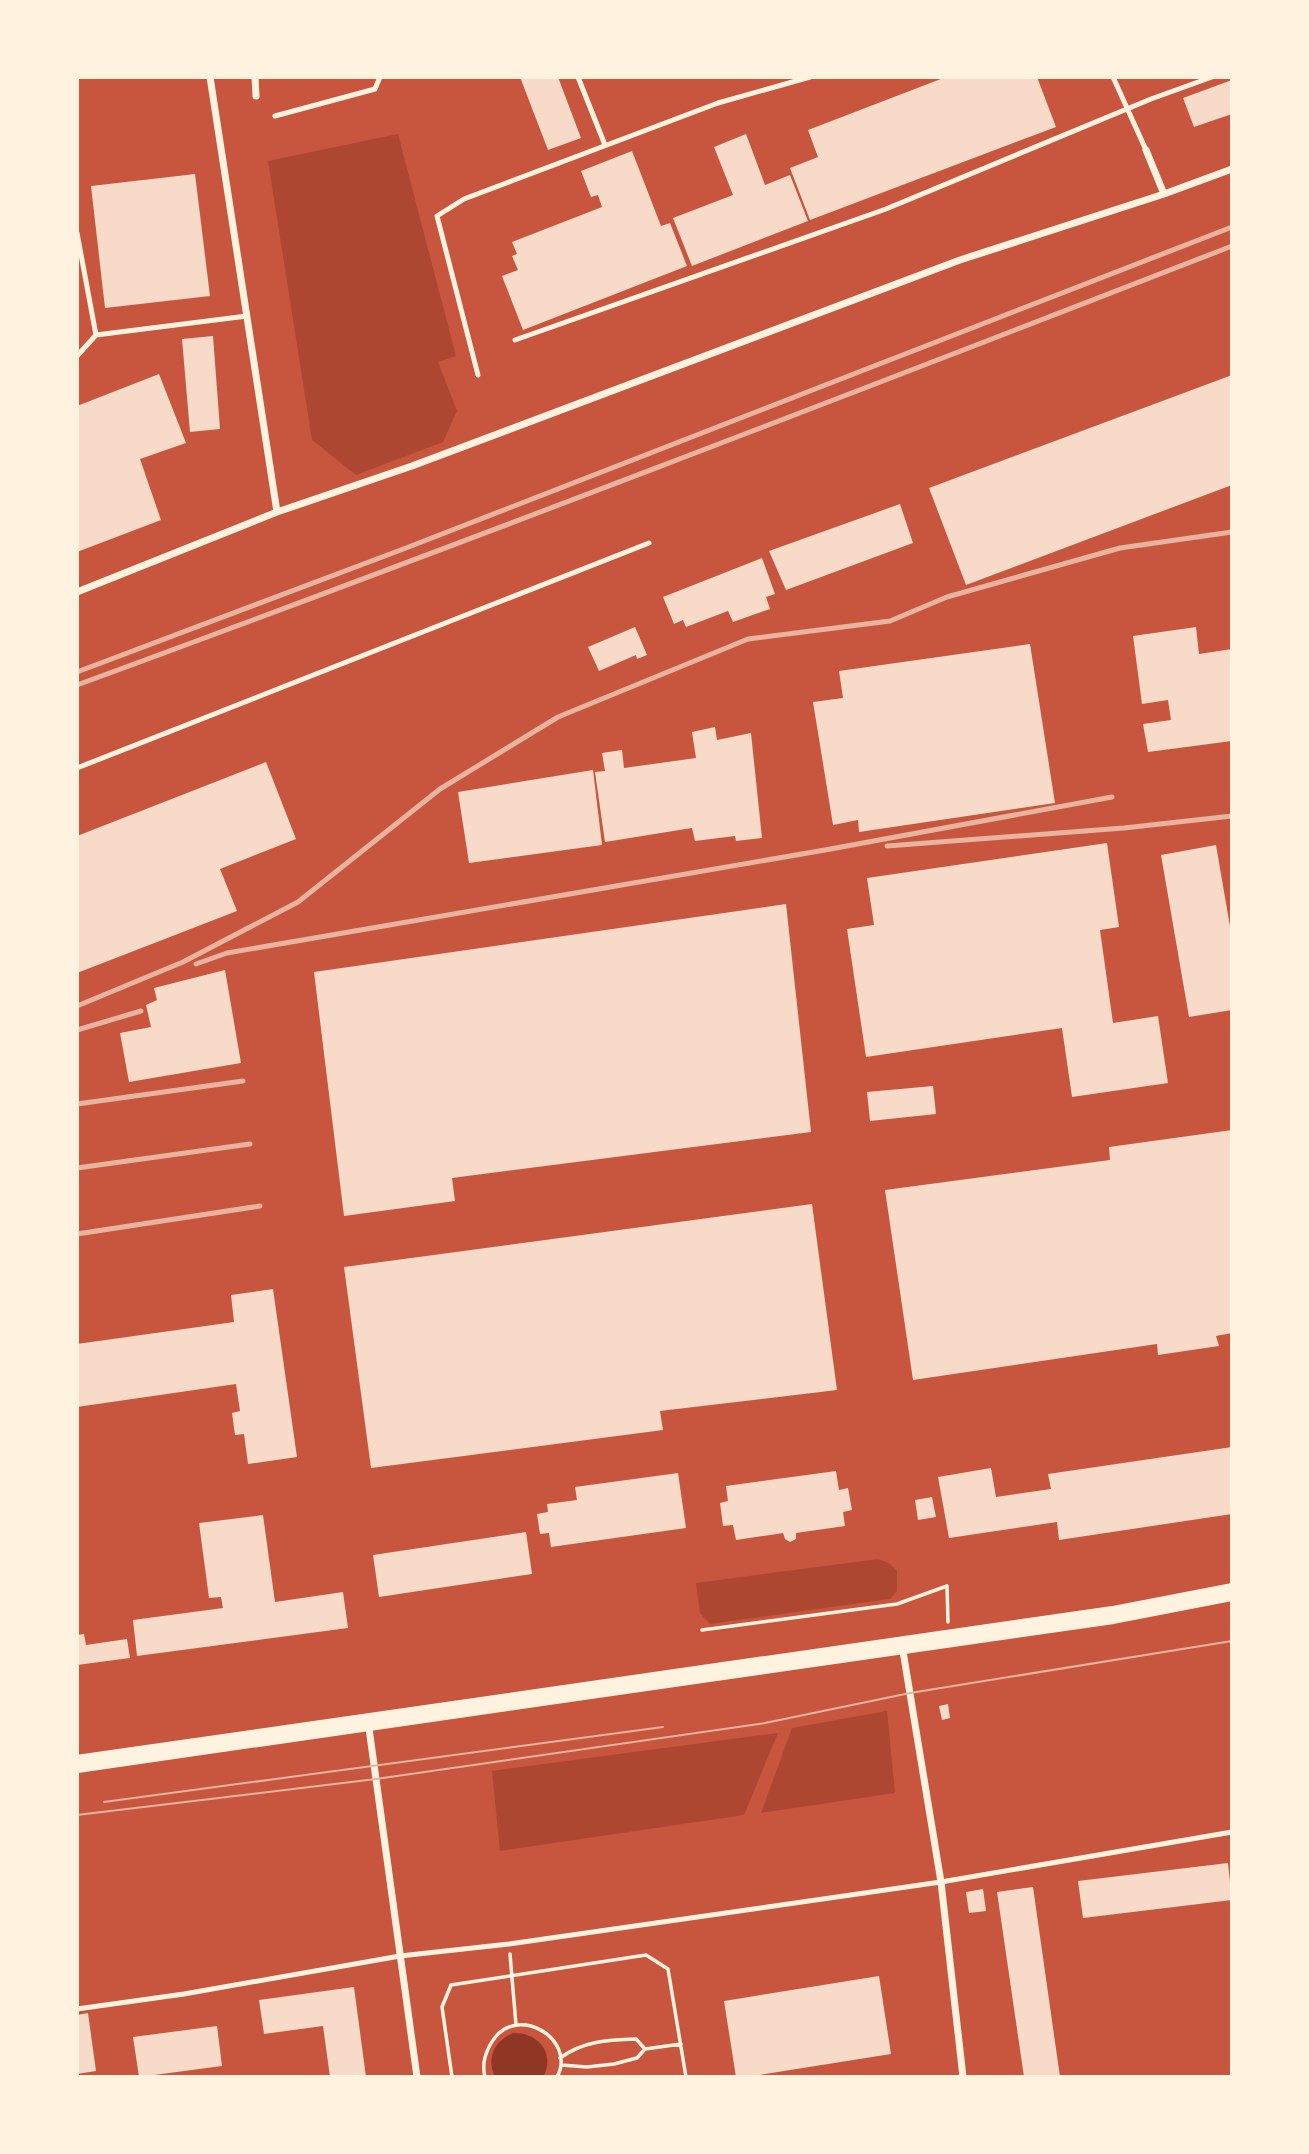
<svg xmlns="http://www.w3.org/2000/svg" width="1309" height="2154" font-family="'Exo 2',sans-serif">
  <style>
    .green { fill: #ae4732 }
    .water { fill: #8f3625 }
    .building { fill: #f7dbc8 }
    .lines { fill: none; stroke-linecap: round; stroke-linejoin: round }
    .path { stroke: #fff3e0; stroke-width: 3.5 }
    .service { stroke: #fff3e0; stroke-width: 5 }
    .minor { stroke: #fff3e0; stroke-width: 7 }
    .primary { stroke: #fff3e0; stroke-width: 18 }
    .tram { stroke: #e9b49f; stroke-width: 2 }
    .rail { stroke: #e9b49f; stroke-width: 5 }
  </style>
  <rect width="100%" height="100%" fill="#c8553d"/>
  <path class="green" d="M398,134L456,356L438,362L457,411L443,442L356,475L312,440L268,161Z
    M878,1559L889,1563L897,1571V1591L890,1599L710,1624L700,1613L696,1583Z
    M887,1711L895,1793L761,1813L792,1728Z
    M778,1733L744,1815L500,1851L492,1771Z"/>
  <path class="water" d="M513,2033C538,2032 556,2054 543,2077H495C486,2058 494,2041 513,2033Z"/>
  <path class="building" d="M520,77H558L581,138L548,150Z
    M946,77H1037L1056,127L810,220L790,168L818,157L808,130Z
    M1232,80V114L1194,127L1183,98Z
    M746,134L765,185L790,175L808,221L692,266L673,218L733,195L714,147Z
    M632,151L661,226L670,223L687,266L523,330L502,276L518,270L512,256L517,254L512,242L602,207L598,195L591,197L581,171Z
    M195,174L210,296L105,308L91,186Z
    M213,336L220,429L190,432L182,339Z
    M159,374L186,443L140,459L161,520L77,552V406Z
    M1232,375V485L966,585L929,488Z
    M900,504L913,543L786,590L769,551Z
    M762,558L775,594L766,597L770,609L733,622L728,611L686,627L683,620L674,624L663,597Z
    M635,627L647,655L637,659L636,655L599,671L588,647Z
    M1196,627L1199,654L1232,649V741L1148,752L1143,724L1171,720L1168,700L1142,704L1133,636Z
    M1030,644L1055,803L859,832L858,820L833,825L813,702L843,698L839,671Z
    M715,727L717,740L751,733L762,838L736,841L735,836L695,841L692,828L605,842L595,772L605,771L602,753L622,750L624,768L696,758L692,732Z
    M266,762L296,839L220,869L237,911L77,973V836Z
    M593,770L602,845L469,863L458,792Z
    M1107,843L1119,927L1100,930L1113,1023L1158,1016L1168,1083L1072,1097L1062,1028L866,1057L847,929L874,925L867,878Z
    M1216,845L1232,938V1010L1189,1017L1161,855Z
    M786,904L811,1132L452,1178L455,1201L344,1216L314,972Z
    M225,970L241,1063L129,1082L120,1033L151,1027L146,1005L157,1000L154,988Z
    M933,1086L936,1114L870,1121L867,1092Z
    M1232,1130V1333L1216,1336L1219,1346L1158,1355L1157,1344L913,1380L885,1190L1110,1160L1109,1147Z
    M812,1204L837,1390L660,1411L663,1430L371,1468L344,1267Z
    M273,1289L297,1457L248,1464L244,1434L235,1435L232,1413L240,1411L236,1384L77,1407V1344L234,1322L231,1295Z
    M1232,1447V1514L1059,1540L1057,1522L949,1538L938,1477L991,1468L996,1497L1051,1489L1048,1474Z
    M836,1471L839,1490L848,1488L852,1510L843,1512L845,1526L796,1533V1539L790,1542L785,1539L783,1533L736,1540L733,1525L723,1526L720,1503L728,1501L726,1486Z
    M678,1473L686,1528L551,1547L549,1533L540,1534L537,1514L548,1512L547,1504L577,1500L575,1487Z
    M932,1497L936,1517L918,1520L915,1500Z
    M263,1515L275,1602L343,1592L348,1628L137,1656L133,1620L223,1608L221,1597L209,1598L199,1523Z
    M526,1532L532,1574L379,1597L373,1555Z
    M84,1634L86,1645L127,1639L130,1658L77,1665V1635Z
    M948,1704L950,1718L942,1720L939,1706Z
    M1228,1863L1232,1900L1083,1918L1078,1881Z
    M1033,1887L1060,2077H1024L997,1892Z
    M983,1889L986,1911L969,1913L966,1892Z
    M879,1976L891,2054L747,2077H736L724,2001Z
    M354,1987L366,2077H330L323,2026L264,2034L259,2000Z
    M88,2013L96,2071L77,2074V2015Z
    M217,2026L222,2066L139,2077L133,2037Z"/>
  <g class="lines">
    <path class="path" d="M702,1630L897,1604L947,1586L948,1622
      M510,1954L516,2025
      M560,2058C583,2041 608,2040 636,2039L645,2049
      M561,2065L587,2067L614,2064L637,2058L645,2049L681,2044
      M452,2077L442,2007L451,1985L646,1955L668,1969L686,2077
      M485,2077C482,2066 484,2056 490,2045C514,2000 578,2039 557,2077"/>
    <path class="service" d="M578,77L605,145
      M1113,77L1146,150
      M275,116L375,89L380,77
      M77,233L96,335L247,316
      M515,340L886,209L1151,99L1212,77
      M77,356L96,335
      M478,375L437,216L464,199L718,103L810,77
      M77,768L649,543
      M77,2009L184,1994L400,1956L509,1944L941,1882L1232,1832"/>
    <path class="minor" d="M210,77L277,512
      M255,77L256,96
      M1146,150L1164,194
      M77,592L277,512L412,466L960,260L1164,194L1232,169
      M902,1645L941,1882L963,2077
      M368,1721L417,2077"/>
    <path class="primary" d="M77,1764L1113,1615L1232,1592"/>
    <path class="tram" d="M104,1802L663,1727
      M77,1815L376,1779L765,1723L910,1693L1232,1641"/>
    <path class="rail" d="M77,672L406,548L1232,227
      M77,685C464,543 848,395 1232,246
      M887,846L1124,828L1232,816
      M196,964L227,953L825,850L1112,797
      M77,1006L183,962L298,902L440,789L558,717L748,639L890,621L947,597L1120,548L1232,532
      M77,1030L141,1011
      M77,1104L243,1081
      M77,1168L250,1144
      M77,1234L260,1206"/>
  </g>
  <rect width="1309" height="2154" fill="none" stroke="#fff3e0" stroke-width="158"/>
</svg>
